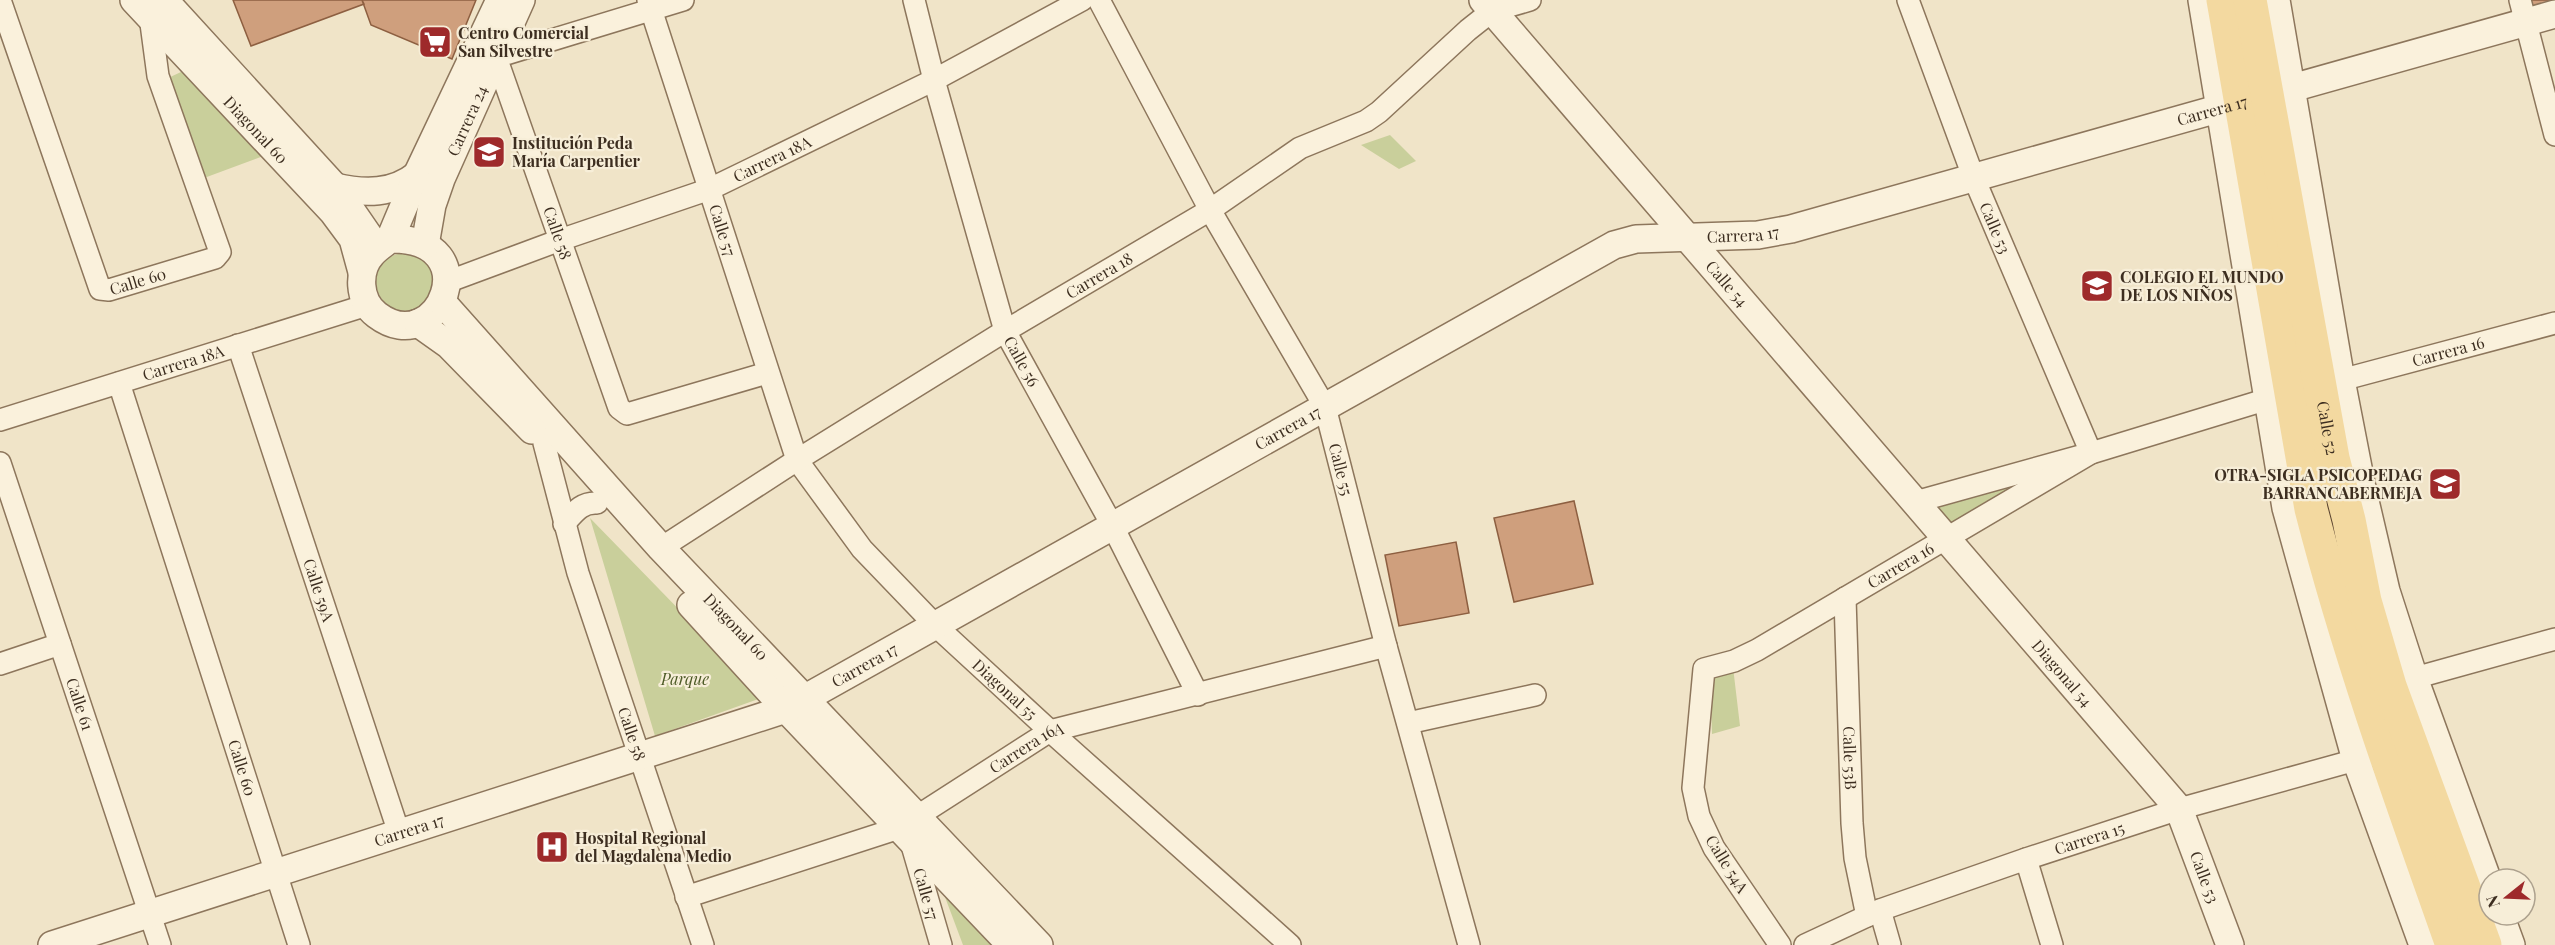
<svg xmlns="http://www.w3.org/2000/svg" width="2555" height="945" font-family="'Playfair Display',serif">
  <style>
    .green { fill: #c9cf9b }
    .building { fill: #cf9f7d; stroke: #8d5f41; stroke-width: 1.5 }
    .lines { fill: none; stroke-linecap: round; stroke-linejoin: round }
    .minor-casing { stroke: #8d765c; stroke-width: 24 }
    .tertiary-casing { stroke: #8d765c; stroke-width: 30 }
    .primary-casing { stroke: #5b4430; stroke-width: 36 }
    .minor { stroke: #faf1dc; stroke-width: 21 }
    .tertiary { stroke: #faf1dc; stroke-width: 27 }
    .primary { stroke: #f3d9a0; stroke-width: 33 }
    .labels { text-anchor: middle; stroke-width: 4.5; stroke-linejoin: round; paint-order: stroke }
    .poi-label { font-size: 16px; font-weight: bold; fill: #3d2e20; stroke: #f7eed8; text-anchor: start }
    .street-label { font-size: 16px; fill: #3d2e20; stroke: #f7eed8 }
    .park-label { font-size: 16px; font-style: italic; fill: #4d5a26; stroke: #f7eed8 }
  </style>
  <rect width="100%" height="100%" fill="#f0e4c8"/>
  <path class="green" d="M181,72L188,76L266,155L196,181L166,79Z
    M1390,135L1416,161L1399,169L1361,145Z
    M376 282a29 29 0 1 1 58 0a29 29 0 1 1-58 0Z
    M2038,474L1951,524L1934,503Z
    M590,518L764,697L655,736Z
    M1733,667L1740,726L1712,734L1710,672Z
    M942,889L997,945H963Z"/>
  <path class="building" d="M233,0H362L364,4L251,46Z
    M362,0H476L452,59L371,25Z
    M2527,0H2555V6L2530,13Z
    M1574,501L1593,584L1514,602L1494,518Z
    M1456,542L1469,613L1399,626L1385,555Z"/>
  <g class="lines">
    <defs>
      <g id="minor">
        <path id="s1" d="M0,0L100,289L109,290L215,258L220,252L158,76L150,16"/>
        <path id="s2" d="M648,0L797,460L862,549L936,626L1050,731L1290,945"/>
        <path id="s3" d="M683,0L496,57L619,408L627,414L767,373"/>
        <path id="s4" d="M914,0L934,80L1005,331L1112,525L1198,695"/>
        <path id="s5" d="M1099,0L1210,210L1325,407L1386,646L1469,945"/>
        <path id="s6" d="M1908,0L1973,176L2091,453L1915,502"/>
        <path d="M2520,0L2555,135"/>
        <path id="s7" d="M447,282L560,240L710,189L934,80L1082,0"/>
        <path id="s8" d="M238,345L399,833"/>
        <path id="s9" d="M2341,380L2555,323"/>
        <path id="s10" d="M119,383L299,945"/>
        <path id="s11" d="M0,420L367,305"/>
        <path id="s12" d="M544,443L578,573L703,945"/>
        <path id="s13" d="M0,463L160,945"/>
        <path d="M564,524C574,513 581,502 597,503"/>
        <path id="s14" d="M661,548L797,460L1005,331L1210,210L1300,148L1366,121L1379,112L1468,30L1492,11L1530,0"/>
        <path id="s15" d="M1845,598L1852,823L1855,858L1867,916"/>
        <path d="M0,664L60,644"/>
        <path d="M2400,682L2555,639"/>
        <path d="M1408,723L1535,695"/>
        <path id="s16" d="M911,842L941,945"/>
        <path d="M2026,859L2052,945"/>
        <path id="s17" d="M686,897L899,828L1050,731L1386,646"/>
        <path d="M1880,910L1890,945"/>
        <path id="s18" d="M1780,945L1714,848L1699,816L1693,788L1704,669L1734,661L1757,650L2091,453L2281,395"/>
        <path id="s19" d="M1805,945L1880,910L2026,859L2179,809L2370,756"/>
      </g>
      <g id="tertiary">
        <path id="s20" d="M134,0L333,212L353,239L362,272"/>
        <path d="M164,0L335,187L377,248"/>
        <path id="s21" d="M1483,0L2179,809L2230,945"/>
        <path d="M2202,0L2286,508L2356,760L2423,945"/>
        <path d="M2276,0L2341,380L2362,488L2386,591L2414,678L2489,884"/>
        <path d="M335,187C365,194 393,194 417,175"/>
        <path d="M390,239C490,237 439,362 377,315C358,301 357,270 372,254C377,248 384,244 390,239Z"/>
        <path d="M390,239L417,175L500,0"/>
        <path id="s22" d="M425,245L432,205L441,179L521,0"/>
        <path id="s23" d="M442,302L661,548L1039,945"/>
        <path d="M418,323L449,345L532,430"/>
        <path d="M691,605L786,709L1011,945"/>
        <path d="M2500,915L2511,945"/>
        <path id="s24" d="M52,945L786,709L1614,245L1636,239L1758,235L1791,229L2555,14"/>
      </g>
      <g id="primary">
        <path d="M2223,0L2311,509C2349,657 2401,801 2452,945"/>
        <path id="s25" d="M2250,0L2333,458L2349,520L2365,601L2390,686L2485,945"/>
      </g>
    </defs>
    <use href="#minor" class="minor-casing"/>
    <use href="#tertiary" class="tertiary-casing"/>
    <use href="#primary" class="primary-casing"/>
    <use href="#minor" class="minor"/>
    <use href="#tertiary" class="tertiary"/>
    <use href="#primary" class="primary"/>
  </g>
  <defs>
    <symbol id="supermarket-square" viewBox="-11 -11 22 22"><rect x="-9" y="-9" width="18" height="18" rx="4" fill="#9e2a2b" stroke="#f7eed8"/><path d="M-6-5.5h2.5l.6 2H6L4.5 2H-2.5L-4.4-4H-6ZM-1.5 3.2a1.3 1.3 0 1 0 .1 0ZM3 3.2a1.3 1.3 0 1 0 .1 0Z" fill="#fff"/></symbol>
    <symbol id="school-square" viewBox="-11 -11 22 22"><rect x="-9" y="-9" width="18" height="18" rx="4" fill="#9e2a2b" stroke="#f7eed8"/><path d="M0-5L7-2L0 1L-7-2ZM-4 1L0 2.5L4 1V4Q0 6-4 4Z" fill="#fff"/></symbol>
    <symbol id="hospital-square" viewBox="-11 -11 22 22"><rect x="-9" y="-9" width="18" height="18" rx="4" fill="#9e2a2b" stroke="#f7eed8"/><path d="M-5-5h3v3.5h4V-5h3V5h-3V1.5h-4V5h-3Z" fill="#fff"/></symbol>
  </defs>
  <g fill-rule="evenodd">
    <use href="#supermarket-square" x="416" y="23" width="38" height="38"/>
    <use href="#school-square" x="470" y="133" width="38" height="38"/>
    <use href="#school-square" x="2078" y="267" width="38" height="38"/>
    <use href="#school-square" x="2426" y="465" width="38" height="38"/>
    <use href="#hospital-square" x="533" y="828" width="38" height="38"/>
  </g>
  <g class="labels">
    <g class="poi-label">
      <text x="458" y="39">Centro Comercial<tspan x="458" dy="18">San Silvestre</tspan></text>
      <text x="512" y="149">Institución Peda<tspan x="512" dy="18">María Carpentier</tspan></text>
      <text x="2120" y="283">COLEGIO EL MUNDO<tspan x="2120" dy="18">DE LOS NIÑOS</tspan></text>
      <text x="2422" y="481" text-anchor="end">OTRA-SIGLA PSICOPEDAG<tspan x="2422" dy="18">BARRANCABERMEJA</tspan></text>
      <text x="575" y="844">Hospital Regional<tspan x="575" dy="18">del Magdalena Medio</tspan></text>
    </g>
    <g class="street-label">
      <text dy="6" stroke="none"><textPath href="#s24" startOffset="2336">Carrera 17</textPath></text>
      <text dy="6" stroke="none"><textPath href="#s22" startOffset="132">Carrera 24</textPath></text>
      <text dy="6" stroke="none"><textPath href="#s20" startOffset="178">Diagonal 60</textPath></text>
      <text dy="6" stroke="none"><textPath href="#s7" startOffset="348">Carrera 18A</textPath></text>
      <text dy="6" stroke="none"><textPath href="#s6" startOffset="244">Calle 53</textPath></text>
      <text dy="6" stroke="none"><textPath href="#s2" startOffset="242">Calle 57</textPath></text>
      <text dy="6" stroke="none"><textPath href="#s24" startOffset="1850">Carrera 17</textPath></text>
      <text dy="6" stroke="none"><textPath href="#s3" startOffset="382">Calle 58</textPath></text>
      <text dy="6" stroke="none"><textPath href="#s14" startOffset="516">Carrera 18</textPath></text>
      <text dy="6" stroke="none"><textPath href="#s1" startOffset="345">Calle 60</textPath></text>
      <text dy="6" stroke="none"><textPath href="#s21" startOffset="374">Calle 54</textPath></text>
      <text dy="6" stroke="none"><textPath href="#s9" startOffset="111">Carrera 16</textPath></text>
      <text dy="6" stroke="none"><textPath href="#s4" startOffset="378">Calle 56</textPath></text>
      <text dy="6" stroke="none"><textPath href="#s11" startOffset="192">Carrera 18A</textPath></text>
      <text dy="6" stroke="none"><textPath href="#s24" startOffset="1346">Carrera 17</textPath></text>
      <text dy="6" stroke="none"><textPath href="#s25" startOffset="435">Calle 52</textPath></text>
      <text dy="6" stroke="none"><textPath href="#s5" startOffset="530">Calle 55</textPath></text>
      <text dy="6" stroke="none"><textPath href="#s18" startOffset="524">Carrera 16</textPath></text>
      <text dy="6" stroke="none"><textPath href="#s8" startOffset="258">Calle 59A</textPath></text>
      <text dy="6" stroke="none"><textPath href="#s23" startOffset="438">Diagonal 60</textPath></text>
      <text dy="6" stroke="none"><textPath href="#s24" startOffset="861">Carrera 17</textPath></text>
      <text dy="6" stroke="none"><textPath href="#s21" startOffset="888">Diagonal 54</textPath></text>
      <text dy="6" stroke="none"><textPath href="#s2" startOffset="794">Diagonal 55</textPath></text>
      <text dy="6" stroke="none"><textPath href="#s13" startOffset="254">Calle 61</textPath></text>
      <text dy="6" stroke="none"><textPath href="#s12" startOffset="304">Calle 58</textPath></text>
      <text dy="6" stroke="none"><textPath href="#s17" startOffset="375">Carrera 16A</textPath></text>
      <text dy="6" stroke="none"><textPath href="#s15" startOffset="160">Calle 53B</textPath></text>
      <text dy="6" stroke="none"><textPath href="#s10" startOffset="404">Calle 60</textPath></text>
      <text dy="6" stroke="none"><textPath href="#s24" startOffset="375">Carrera 17</textPath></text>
      <text dy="6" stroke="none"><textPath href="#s19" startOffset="304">Carrera 15</textPath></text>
      <text transform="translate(1727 864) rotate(58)" y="6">Calle 54A</text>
      <text dy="6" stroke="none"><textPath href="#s21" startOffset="1140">Calle 53</textPath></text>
      <text dy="6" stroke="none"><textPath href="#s16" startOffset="54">Calle 57</textPath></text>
    </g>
    <g class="park-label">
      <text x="685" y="685">Parque</text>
    </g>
  </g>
  <g transform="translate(2507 897) rotate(252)"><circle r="28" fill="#f7eed8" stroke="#ada18e" stroke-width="1.5"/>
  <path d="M0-4.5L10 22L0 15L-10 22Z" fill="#9e2a2b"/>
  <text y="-9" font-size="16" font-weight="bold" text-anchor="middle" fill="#3d2e20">N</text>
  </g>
</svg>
